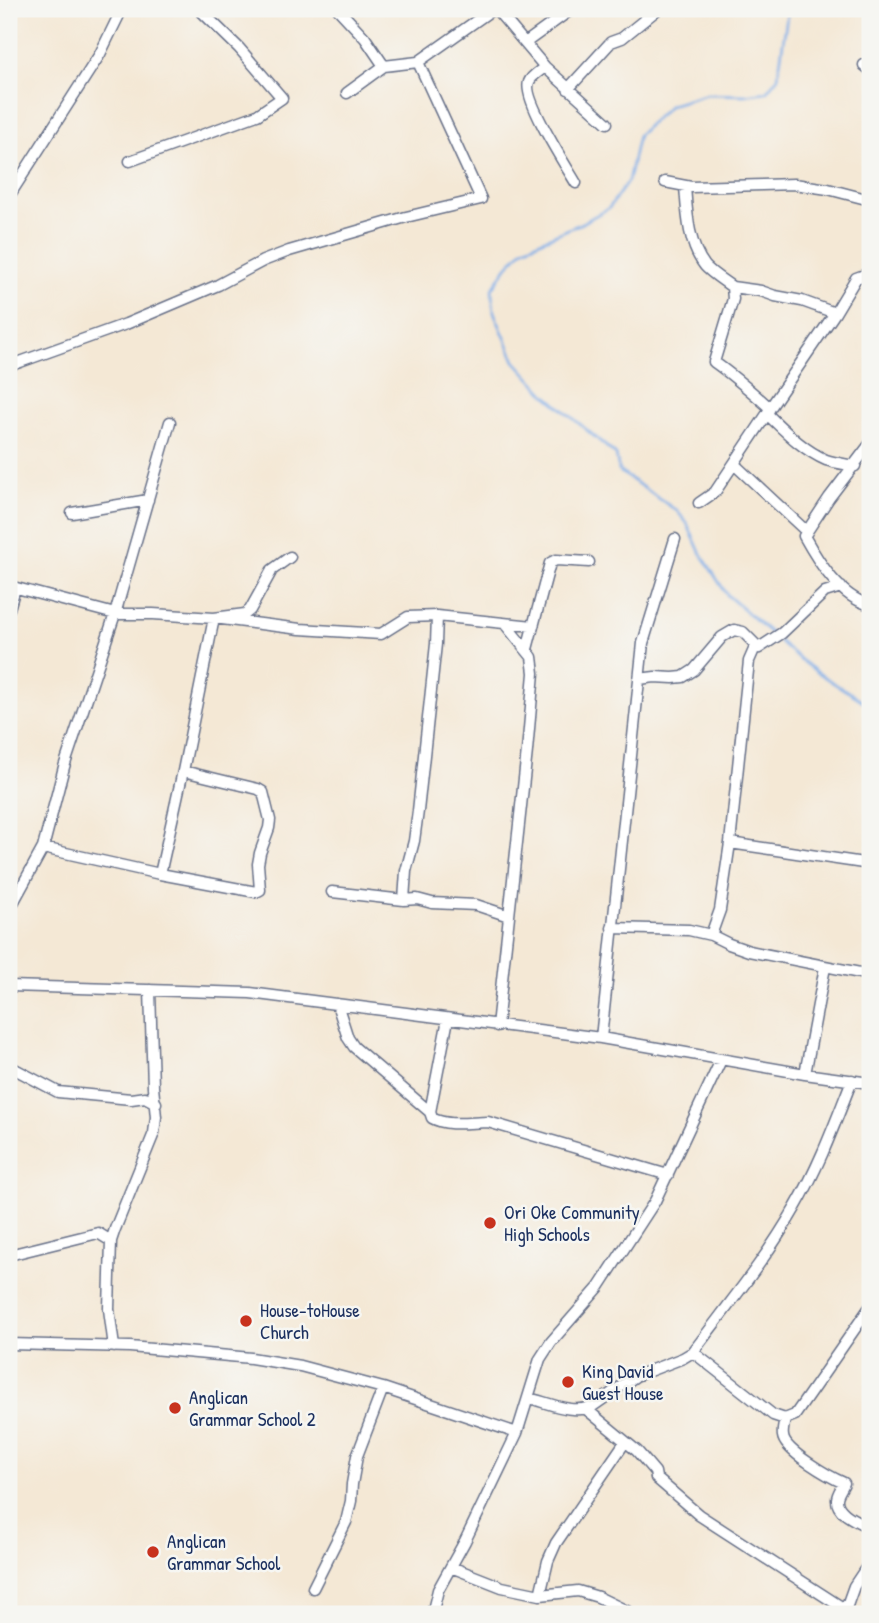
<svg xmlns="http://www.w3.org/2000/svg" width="879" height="1623" font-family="'Patrick Hand',sans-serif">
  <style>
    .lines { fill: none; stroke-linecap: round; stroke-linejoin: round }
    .stream { stroke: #7eade8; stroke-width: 2.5 }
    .minor-casing { stroke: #677088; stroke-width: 13 }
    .minor { stroke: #fff; stroke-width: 10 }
    .poi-dot { fill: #c8321e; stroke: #f6f6f2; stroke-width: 2.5 }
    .labels { text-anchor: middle; stroke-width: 5; stroke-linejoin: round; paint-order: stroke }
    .poi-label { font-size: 19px; fill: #1b2f5e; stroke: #f6f6f2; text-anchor: start }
  </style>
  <rect width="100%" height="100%" fill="#f6f6f2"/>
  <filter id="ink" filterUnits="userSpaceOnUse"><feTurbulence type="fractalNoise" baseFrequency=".0143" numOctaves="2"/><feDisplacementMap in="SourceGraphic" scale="14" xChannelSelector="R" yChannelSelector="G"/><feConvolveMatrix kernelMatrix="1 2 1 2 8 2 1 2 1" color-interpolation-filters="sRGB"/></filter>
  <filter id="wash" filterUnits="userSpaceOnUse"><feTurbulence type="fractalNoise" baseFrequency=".00686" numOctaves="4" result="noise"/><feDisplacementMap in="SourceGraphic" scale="28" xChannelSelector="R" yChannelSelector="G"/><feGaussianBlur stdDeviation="1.57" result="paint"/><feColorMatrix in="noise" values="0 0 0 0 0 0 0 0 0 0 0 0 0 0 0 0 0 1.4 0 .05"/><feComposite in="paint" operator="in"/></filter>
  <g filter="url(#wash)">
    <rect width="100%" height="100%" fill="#f4e8d5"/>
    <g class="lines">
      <path class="stream" d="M774,636L727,595L700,552L687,523L677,511L619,471L616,455L546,395L515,361L494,312L492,289L507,267L524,248L582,223L609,208L628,181L638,135L670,105L707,94L744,95L766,92L778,77L788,9
        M779,641C795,656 813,670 832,682C845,691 859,696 870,707"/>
    </g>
  </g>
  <g filter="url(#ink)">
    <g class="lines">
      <defs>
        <path id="minor" d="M338,9L365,38L384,66
          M496,9L545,67L607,123
          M525,43L572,9
          M864,65L870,70
          M545,67C540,71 531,76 529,82C522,98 566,166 576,183
          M568,89L611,42L622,38L658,9
          M347,93L384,66L418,62L493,9
          M130,161L257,115L282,98L239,48L199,9
          M665,182L691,187L794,184L828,189L870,200
          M685,186C687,213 688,244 705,266C711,273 724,281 732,287
          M9,196L100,54L122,9
          M835,313L802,301L775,296L761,291L732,287L733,299L714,362C734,376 751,391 770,408L767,414C785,431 803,450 826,460C835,463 845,464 855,466
          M9,366L126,324L218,285L263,261L289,251L406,217L481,199L418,62
          M770,408L835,313L856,278L867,274H870
          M870,444L829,498L804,536C819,563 840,597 870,605
          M734,464L807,532
          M699,503L715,492L767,414
          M72,513L148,500
          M9,586L115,614H153L214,618L300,629L381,634L408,617L437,616L533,626
          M9,609L15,588
          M527,649L550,563L556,560L589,562
          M639,679L655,677L673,678L683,677L694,670L722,637L734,630L743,632L759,648L782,633L825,592L841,587
          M730,843L870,864
          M43,848L160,874L256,892L260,890L258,864L260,853L269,828L270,820L263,792L258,789L183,771
          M160,874L183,771L214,618L245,614L250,610L272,570L290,557
          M332,892L404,900L417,899L432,903L476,905L509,916
          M404,900L406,871L414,841L418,811L436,644L437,616
          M9,910L43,848L64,767L115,614L170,422
          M612,928L689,930L711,935L729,944L749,951L870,975
          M711,935L720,910L730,843L749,661L756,645
          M9,986L250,993L601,1038L805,1074L870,1083
          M337,1004L348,1038L354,1047L430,1112
          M448,1019L430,1112L432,1118C448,1127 471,1122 488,1122L668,1175
          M497,1026L527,751L534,673L532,657L505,624
          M601,1038L643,643L675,539
          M9,1066L58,1092L131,1099L145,1097L156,1103
          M805,1074L825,967
          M9,1255L98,1233L111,1241
          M9,1344L130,1347L251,1358L300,1366L383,1388L517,1433
          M114,1347L109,1309L111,1241L115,1229L154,1133L156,1117L153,1087L150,990
          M693,1352L773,1415L785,1419L795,1415L870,1307
          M529,1398C549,1403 573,1415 593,1406L636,1376L683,1358L693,1352C728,1305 766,1259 795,1208C819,1167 835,1123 852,1080
          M586,1409L637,1451L655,1472L656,1478L699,1515L846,1610
          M785,1419C784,1424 782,1431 783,1436C784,1451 830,1477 844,1483C842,1488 837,1494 837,1499C836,1514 860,1522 870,1528
          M451,1567L502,1587L540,1595L578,1591L598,1597L633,1614
          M313,1588L346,1522L351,1501L352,1484L357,1456L383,1388
          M540,1595L548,1561L556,1543L625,1442
          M432,1614L438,1590L465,1541L517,1433L540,1359L551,1342L599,1287L655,1201L721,1060
          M844,1614L854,1586L870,1562"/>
      </defs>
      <use href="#minor" class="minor-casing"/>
      <use href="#minor" class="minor"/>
    </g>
  </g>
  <g class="poi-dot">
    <circle cx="490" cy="1223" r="7"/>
    <circle cx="246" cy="1321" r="7"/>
    <circle cx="568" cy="1382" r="7"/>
    <circle cx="175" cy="1408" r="7"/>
    <circle cx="153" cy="1552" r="7"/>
  </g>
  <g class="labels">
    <g class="poi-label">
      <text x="504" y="1219">Ori Oke Community<tspan x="504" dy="22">High Schools</tspan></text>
      <text x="260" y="1317">House-toHouse<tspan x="260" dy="22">Church</tspan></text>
      <text x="582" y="1378">King David<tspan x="582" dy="22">Guest House</tspan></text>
      <text x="189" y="1404">Anglican<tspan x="189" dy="22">Grammar School 2</tspan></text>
      <text x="167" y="1548">Anglican<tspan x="167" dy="22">Grammar School</tspan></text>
    </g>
  </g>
  <rect width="879" height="1623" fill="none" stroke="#f6f6f2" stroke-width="35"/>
</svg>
